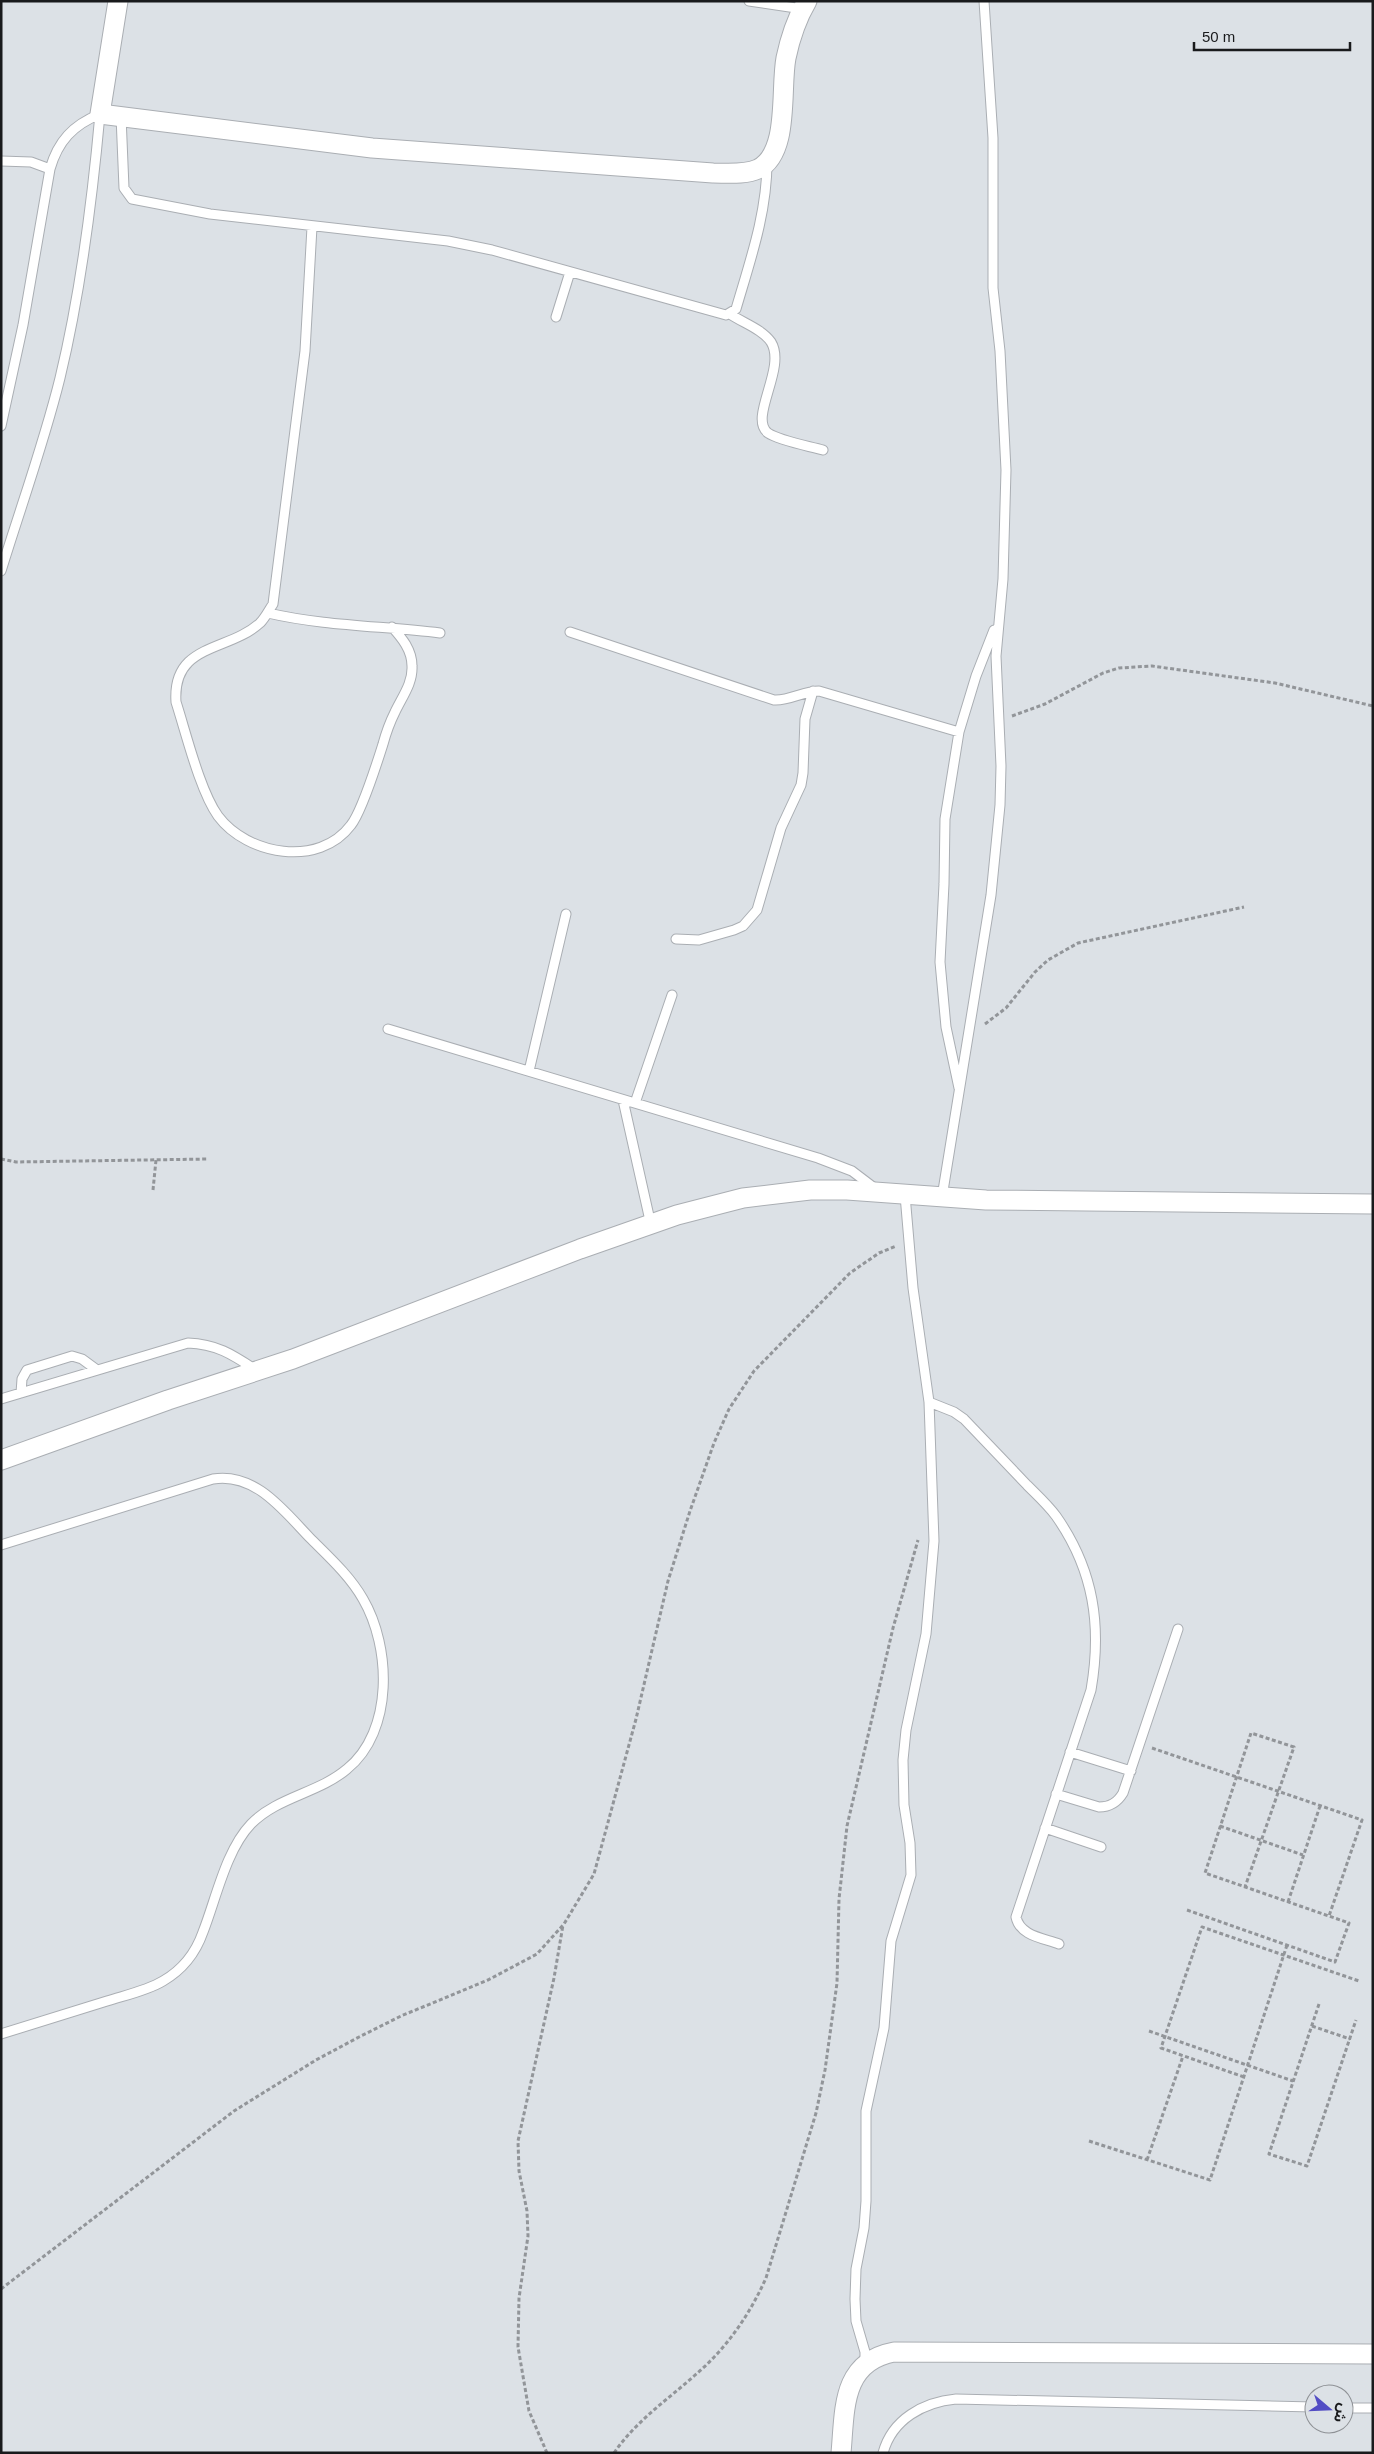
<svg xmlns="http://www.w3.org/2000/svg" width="1374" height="2454" font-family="Arial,'Noto Sans Arabic',sans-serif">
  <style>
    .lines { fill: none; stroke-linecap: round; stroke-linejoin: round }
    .lane-casing { stroke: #aaaeb3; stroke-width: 11 }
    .street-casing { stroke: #aaaeb3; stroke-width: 21 }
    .path { stroke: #929599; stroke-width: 3; stroke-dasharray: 4 2.5; stroke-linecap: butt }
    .lane { stroke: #fff; stroke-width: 9 }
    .street { stroke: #fff; stroke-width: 19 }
  </style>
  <rect width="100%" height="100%" fill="#dce1e6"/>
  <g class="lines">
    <defs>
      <path id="lane" d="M749,1L803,9
        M121,116L124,188L132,199L210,214L448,241L492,250L726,315L736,309C750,261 767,213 767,162
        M1,161L31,162L50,169
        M312,227L305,351L273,604C269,610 265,618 260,623C228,652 172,643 176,702C186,733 200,791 218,816C247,855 319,868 351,825C362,811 377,763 383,744C386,733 390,722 395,712C402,697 413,683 412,666C412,650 402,638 392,627
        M730,314C743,323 762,329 771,342C787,368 748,418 768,433C780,441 809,446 823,450
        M556,317L570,272
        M1,426L23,325L50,169C58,141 73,125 100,114C92,203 81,291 60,378C44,443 21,506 1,571
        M268,613C324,626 383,626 440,633
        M570,632L774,700C790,701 803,691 819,691L959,732
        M676,939L699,940L734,930L743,926L757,910L781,828L801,785L803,773L805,719L813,691
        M388,1029L818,1158L852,1171L877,1190
        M529,1071L566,914
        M959,1088L946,1027L940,962L944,884L945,819L959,732L976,676L994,630
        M623,1100L651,1225
        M635,1103L672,995
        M942,1197L991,895L1000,805L1001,766L996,656L1003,579L1006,470L1000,351L993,288V138L984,1
        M21,1393L22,1379L27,1370L72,1356L82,1359L97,1370
        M1,1399L188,1343C217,1344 233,1355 256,1370
        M929,1402L954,1412L964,1419C985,1441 1006,1463 1027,1485C1037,1495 1048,1505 1056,1516C1094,1570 1102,1626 1091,1690L1016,1917C1020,1936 1043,1938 1059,1944
        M1,1545L213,1479C255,1472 284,1511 310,1538C329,1557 350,1576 363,1599C391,1647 394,1731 347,1769C319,1793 277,1797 251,1824C226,1850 216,1899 203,1932C196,1952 182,1970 163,1981C146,1991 126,1995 107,2001C72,2012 37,2023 1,2034
        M1070,1752L1131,1771
        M1056,1794L1099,1807C1110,1807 1117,1803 1123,1793L1178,1629
        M1045,1828L1101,1847
        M865,2364V2352L856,2321L855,2299L856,2269L864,2228L866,2201V2111L884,2028L891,1941L911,1875L910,1843L904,1805L903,1760L906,1730L926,1634L934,1541L929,1402L913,1288L905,1195
        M1344,2408H1373
        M883,2453C892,2419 924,2402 956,2399L1314,2407"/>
      <path id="street" d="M118,1L100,114L372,148L713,173C727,173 745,175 758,169C790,153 780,89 786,58C790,39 797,18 807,1
        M1,1460L168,1400L293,1359L580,1249L677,1215L743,1198L810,1190H847L986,1200L1373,1204
        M841,2453C845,2410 841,2362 894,2352L1373,2354"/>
    </defs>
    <use href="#lane" class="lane-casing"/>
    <use href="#street" class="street-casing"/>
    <path class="path" d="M1012,716L1045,704L1103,673L1119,668L1152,666L1275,683L1373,706
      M985,1024L1006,1008L1035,972L1048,960L1078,943L1244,907
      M1,1159L16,1162L208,1159
      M153,1190L156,1160
      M1152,1748L1362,1820L1329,1916
      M1220,1826L1303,1855
      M1288,1902L1320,1806
      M1187,1910L1335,1962L1349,1923L1205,1873L1251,1733L1294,1747L1245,1887
      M1319,2004L1269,2154L1307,2166L1356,2020
      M1312,2026L1350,2039
      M1149,2031L1293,2081
      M1244,2077L1161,2048L1202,1927L1359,1981
      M1089,2141L1210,2180L1287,1945
      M1147,2160L1183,2056
      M1,2289L234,2111L316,2060L359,2037L401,2016L488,1980L537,1954L564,1924L594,1874L636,1719L668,1581L690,1511L714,1443L729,1409L754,1371L850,1273L879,1253L896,1246
      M547,2453L529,2411L518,2347L519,2298L528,2236L527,2211L519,2171L518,2141L554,1978L563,1925
      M614,2453C636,2421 666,2401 694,2376C726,2349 749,2316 766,2278L816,2113L825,2070L837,1983L839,1899L847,1826L893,1628L918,1540"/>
    <use href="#lane" class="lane"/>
    <use href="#street" class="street"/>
  </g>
  <rect width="1374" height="2454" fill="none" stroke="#191a1c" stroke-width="5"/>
  <g transform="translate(1329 2409) rotate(109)"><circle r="24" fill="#dce1e6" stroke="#8e9195"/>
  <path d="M0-4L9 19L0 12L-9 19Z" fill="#534dc4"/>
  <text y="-8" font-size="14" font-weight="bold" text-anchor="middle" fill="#191a1c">ش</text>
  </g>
  <path d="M1194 42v8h156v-8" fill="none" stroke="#191a1c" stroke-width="2.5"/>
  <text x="1202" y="42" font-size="15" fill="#191a1c" stroke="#dce1e6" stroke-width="4" paint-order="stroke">50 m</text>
</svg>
